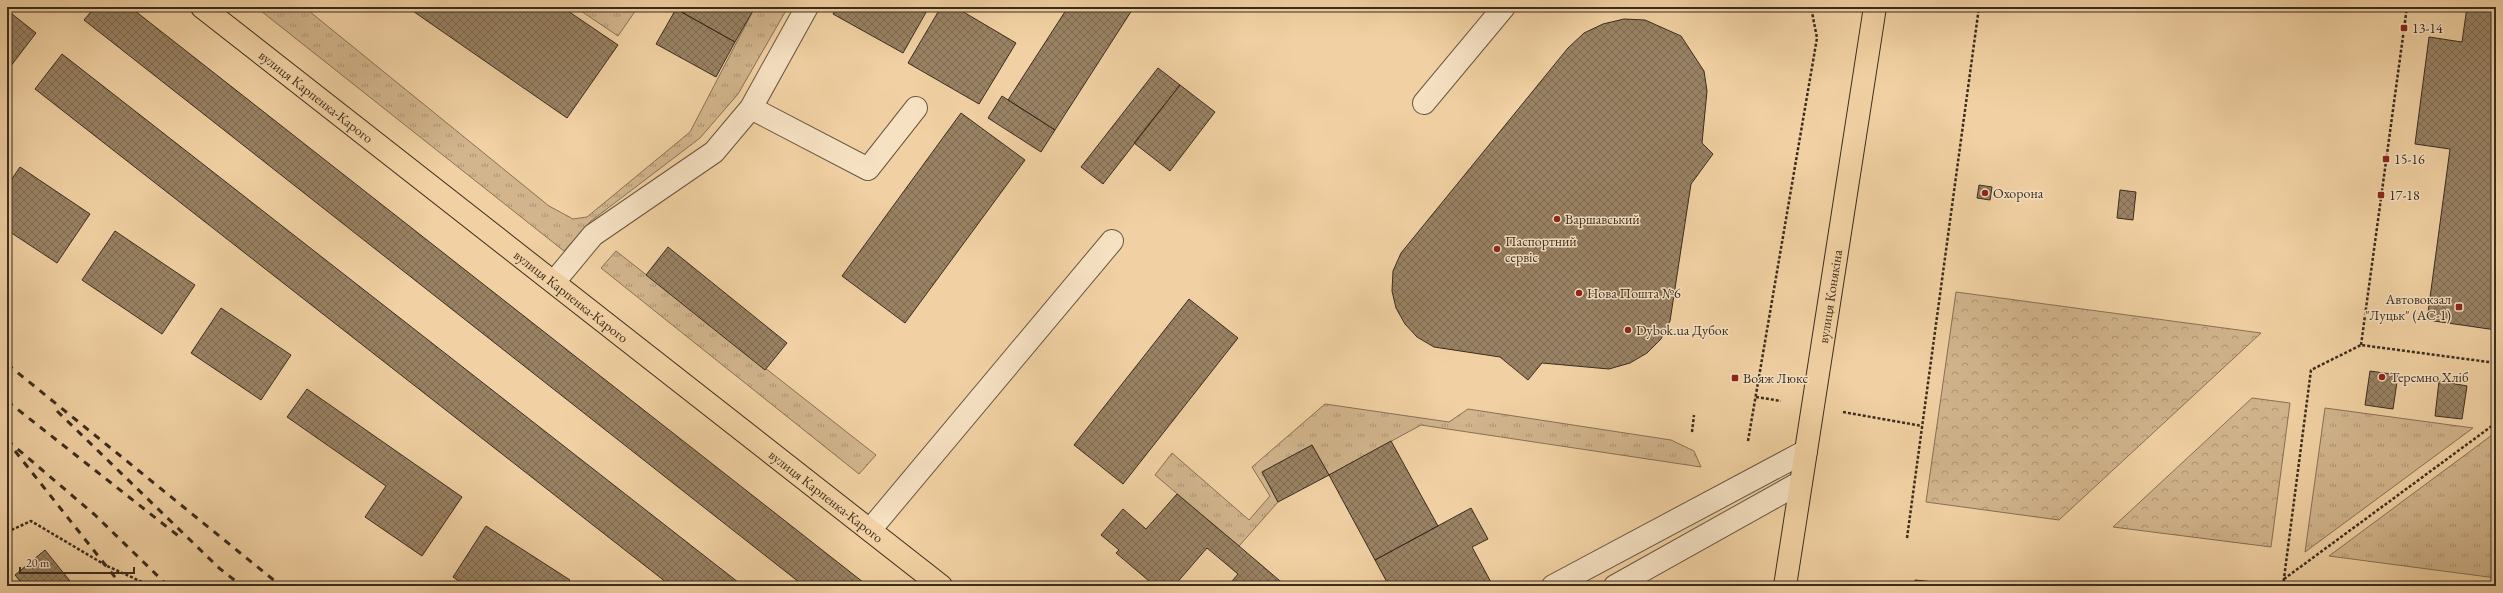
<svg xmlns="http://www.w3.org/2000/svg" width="2503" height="593" font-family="'EB Garamond',serif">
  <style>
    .grass { fill: url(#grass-tufts); stroke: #867156 }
    .forest { fill: url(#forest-crowns); stroke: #867156 }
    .building { fill: url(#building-cross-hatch); stroke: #3a2d1f }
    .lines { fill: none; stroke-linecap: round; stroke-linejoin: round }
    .minor-casing { stroke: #685640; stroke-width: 24 }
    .major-casing { stroke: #3a2d1f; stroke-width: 24 }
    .path { stroke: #3a2d1f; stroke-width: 2.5; stroke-dasharray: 3 2; stroke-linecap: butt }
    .minor { stroke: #f6e1c3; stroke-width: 22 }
    .major { stroke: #f1d1a3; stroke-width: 22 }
    .rail { stroke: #3a2d1f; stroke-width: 3; stroke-dasharray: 7 7; stroke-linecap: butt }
    .poi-dot { fill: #8f2418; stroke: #f6e1c3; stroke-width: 1.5 }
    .labels { text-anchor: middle; stroke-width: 3; stroke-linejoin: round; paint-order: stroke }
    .poi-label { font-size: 14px; fill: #3a2d1f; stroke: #f6e1c3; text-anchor: start }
    .street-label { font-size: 14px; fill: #3a2d1f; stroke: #f6e1c3 }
  </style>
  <defs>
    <pattern id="grass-tufts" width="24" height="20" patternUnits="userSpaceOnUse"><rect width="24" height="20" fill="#d2b58d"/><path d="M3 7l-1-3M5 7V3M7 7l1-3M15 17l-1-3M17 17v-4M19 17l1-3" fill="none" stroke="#ab9473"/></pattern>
    <pattern id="forest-crowns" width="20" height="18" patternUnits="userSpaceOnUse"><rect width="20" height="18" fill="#d2b58d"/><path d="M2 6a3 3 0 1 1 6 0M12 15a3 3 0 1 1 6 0" fill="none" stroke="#ab9473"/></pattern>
    <pattern id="building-cross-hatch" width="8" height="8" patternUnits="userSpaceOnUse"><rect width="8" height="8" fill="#998264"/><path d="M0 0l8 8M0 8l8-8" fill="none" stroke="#7e6b52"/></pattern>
  </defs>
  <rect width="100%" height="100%" fill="#f1d1a3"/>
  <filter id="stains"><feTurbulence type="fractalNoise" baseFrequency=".005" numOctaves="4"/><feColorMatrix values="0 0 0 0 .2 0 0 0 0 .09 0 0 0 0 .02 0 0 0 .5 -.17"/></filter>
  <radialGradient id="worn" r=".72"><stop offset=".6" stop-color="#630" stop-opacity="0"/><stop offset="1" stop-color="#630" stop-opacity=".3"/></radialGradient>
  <path class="grass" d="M256,7H304L549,206L573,219L587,217L690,132L755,7H788L738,94L700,138L591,221L564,251Z
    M575,7H638L618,36Z
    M616,251L876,455L859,474L601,268Z
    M1325,404L1449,422L1468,409L1671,440L1694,451L1701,467L1421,425L1329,475L1312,445L1262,472L1278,502L1239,546L1155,475L1172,453L1249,520L1270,496L1252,467Z
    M2325,408L2473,428L2305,552Z
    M2496,432V578L2329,556Z"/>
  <path class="forest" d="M1956,292L2261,333L2059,520L1926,502Z
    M2252,398L2290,403L2271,547L2113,527Z"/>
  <path class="building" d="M95,7H130L868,586H804L84,20Z
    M407,7H562L618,45L567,118Z
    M677,7H755L735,42L676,9Z
    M837,7H929L903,53L833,14Z
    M941,7H955L1016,43L979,104L908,63Z
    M1068,7H1134L1055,130L1008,100Z
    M2467,7L2496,9V330L2427,320L2450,149L2415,144L2429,37L2462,42Z
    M676,9L735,42L716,77L656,44Z
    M7,10L36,33L7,71Z
    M1624,19L1645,20L1681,36L1704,71L1707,91L1702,143L1713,154L1691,184L1670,321L1661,339L1647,353L1630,363L1609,369L1542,363L1528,380L1500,357L1434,347L1417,337L1405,324L1396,308L1392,291L1393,271L1401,253L1568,48L1584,33L1603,24Z
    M62,54L743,586H671L35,89Z
    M1158,68L1180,85L1103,184L1081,167Z
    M1180,85L1215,112L1170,171L1134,143Z
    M1002,96L1055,130L1041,152L988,118Z
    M961,113L1025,160L905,323L842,276Z
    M20,167L90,214L57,263L7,230V186Z
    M1979,185L1992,187L1990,200L1977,198Z
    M2120,190L2136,192L2133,220L2117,218Z
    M115,231L195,285L162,334L82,280Z
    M668,247L787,343L765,370L646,275Z
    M1189,299L1238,338L1123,484L1074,445Z
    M221,308L291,355L261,400L191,353Z
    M2370,371L2398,375L2393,409L2365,405Z
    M2439,381L2467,386L2462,419L2435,416Z
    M307,389L462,497L422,556L365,517L386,486L287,417Z
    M1391,441L1438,526L1375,560L1329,475Z
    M1312,445L1329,475L1278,502L1262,472Z
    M1177,494L1239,546L1286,586H1228L1238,574L1207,548L1174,586H1155L1116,553L1119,550L1101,535L1123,509L1146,529Z
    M1471,508L1488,539L1472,547L1493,586H1410L1408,583L1402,586H1389L1375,560Z
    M486,526L570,580L566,586H466L453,577Z
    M45,550L74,586H24L15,575Z
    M1915,580L1934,582L1933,586H1914Z"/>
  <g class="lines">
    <defs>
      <path id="minor" d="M1424,103L1504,7
        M751,108L868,169L916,108
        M554,282L593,235L714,152L751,108L807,7
        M870,530L1112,241
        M1553,586L1806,451
        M1615,586L1801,482"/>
      <g id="major">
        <path id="s1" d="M202,7L941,586"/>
        <path id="s2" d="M1785,586L1875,7"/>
      </g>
    </defs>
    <use href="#minor" class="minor-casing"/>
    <use href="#major" class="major-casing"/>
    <path class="path" d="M2361,345L2407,7
      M1756,397L1781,401
      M1843,412L1922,426
      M1692,432L1694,415
      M1748,441L1817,38L1811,7
      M7,532L31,521L107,566L151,586
      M1907,538L1979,7
      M2284,579L2496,423
      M2283,586L2311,370L2361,345L2496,363"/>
    <use href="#minor" class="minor"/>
    <use href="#major" class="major"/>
    <path class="rail" d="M7,364L281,586
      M7,401L181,538
      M57,411L219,568L242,586
      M7,440L95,515L168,586
      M15,451L122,586"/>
  </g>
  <g class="poi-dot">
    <rect x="2400" y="24" width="8" height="8" rx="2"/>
    <rect x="2382" y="155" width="8" height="8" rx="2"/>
    <circle cx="1985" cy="193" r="4"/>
    <rect x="2377" y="191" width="8" height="8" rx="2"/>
    <circle cx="1557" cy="219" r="4"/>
    <circle cx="1497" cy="249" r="4"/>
    <circle cx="1579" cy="293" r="4"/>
    <rect x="2455" y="303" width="8" height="8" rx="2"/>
    <circle cx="1628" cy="330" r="4"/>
    <circle cx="2382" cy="377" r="4"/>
    <rect x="1731" y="374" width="8" height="8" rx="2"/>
  </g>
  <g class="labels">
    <g class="poi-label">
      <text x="2412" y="33">13-14</text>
      <text x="2394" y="164">15-16</text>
      <text x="1993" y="198">Охорона</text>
      <text x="2389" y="200">17-18</text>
      <text x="1565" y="224">Варшавський</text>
      <text x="1505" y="246">Паспортний<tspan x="1505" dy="16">сервіс</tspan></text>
      <text x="1587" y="298">Нова Пошта №6</text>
      <text x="2451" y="304" text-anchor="end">Автовокзал<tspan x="2451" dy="16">"Луцьк" (АС-1)</tspan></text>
      <text x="1636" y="335">Dybok.ua Дубок</text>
      <text x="2390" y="382">Теремно Хліб</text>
      <text x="1743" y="383">Вояж Люкс</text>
    </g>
    <g class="street-label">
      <text dy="5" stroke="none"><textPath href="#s1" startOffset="145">вулиця Карпенка-Карого</textPath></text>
      <text dy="5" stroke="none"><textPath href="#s1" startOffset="469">вулиця Карпенка-Карого</textPath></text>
      <text dy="5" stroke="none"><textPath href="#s2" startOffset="293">вулиця Конякіна</textPath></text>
      <text dy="5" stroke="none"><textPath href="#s1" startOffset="793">вулиця Карпенка-Карого</textPath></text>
    </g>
  </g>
  <rect width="2503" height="593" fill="none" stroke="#f1d1a3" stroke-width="24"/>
  <rect x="8" y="8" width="2487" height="577" fill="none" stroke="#3a2d1f" stroke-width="2"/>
  <rect x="12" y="12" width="2479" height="569" fill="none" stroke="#3a2d1f"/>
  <path d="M20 567v6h114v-6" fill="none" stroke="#3a2d1f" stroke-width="2"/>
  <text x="26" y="567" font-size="12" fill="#3a2d1f" stroke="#f6e1c3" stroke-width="3" paint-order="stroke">20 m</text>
  <rect width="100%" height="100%" filter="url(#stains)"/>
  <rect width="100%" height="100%" fill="url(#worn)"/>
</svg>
